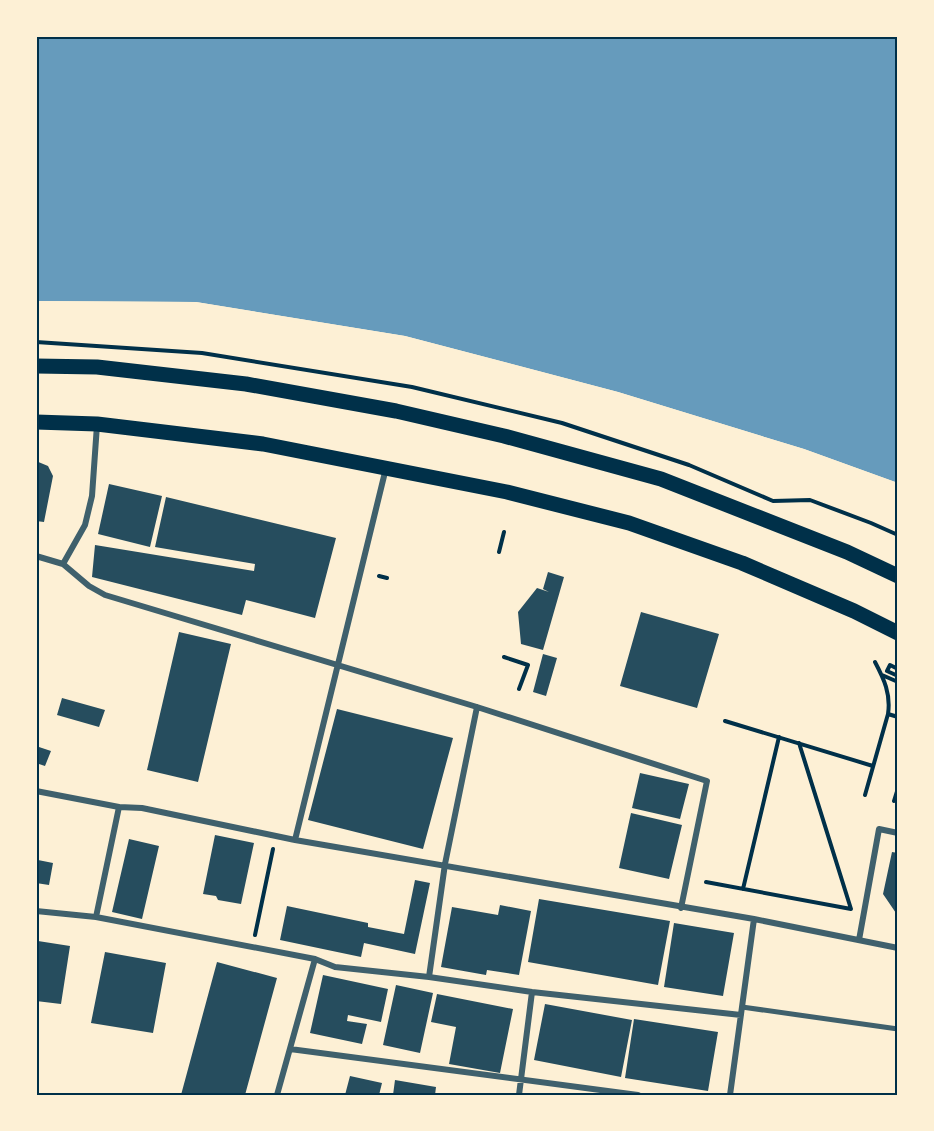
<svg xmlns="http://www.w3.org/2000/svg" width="934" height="1131" font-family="'Times New Roman',serif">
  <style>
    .water { fill: #669bbc }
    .pier { fill: #fdf0d5 }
    .building { fill: #264d5e }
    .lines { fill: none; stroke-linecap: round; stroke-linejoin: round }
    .path { stroke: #003049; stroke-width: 4 }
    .pedestrian { stroke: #3f606c; stroke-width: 5 }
    .minor { stroke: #3f606c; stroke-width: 6 }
    .primary { stroke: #003049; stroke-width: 15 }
    .neatline { fill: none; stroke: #003049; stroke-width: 2 }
  </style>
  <rect width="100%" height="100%" fill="#fdf0d5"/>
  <path class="water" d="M36,36H898V483L804,449L618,392L405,336L196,302L36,301Z"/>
  <path class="pier" d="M36,301L196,302L405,336L618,392L804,449L898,483V486L803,452L617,395L404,339L196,305L36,304Z"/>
  <path class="building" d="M36,461L48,466L53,476L44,522L36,521Z
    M109,484L162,496L150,547L98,534Z
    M166,497L336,538L315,618L246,600L242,615L92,577L95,545L254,571L255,564L155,547Z
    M548,572L564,577L543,650L521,644L518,612L537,588L549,592L543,589Z
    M641,612L719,634L697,708L620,686Z
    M179,632L231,644L198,782L147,770Z
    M543,654L557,658L546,696L533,692Z
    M62,698L105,710L99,727L57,715Z
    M337,709L453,738L423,849L308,820Z
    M36,746L51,751L45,766L36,763Z
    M640,773L689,784L680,819L632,808Z
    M631,813L682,825L669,879L619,868Z
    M215,835L254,843L241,904L218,900L216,896L203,894Z
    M129,839L159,846L142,919L112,912Z
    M892,852L898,853V916L883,894Z
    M38,860L53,863L49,885L36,883Z
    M415,880L430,883L415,954L364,943L361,957L280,940L287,906L368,923V927L404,934Z
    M539,899L670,921L658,985L528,962Z
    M500,905L531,911L519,975L487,970L486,975L441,967L452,907L498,915Z
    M674,923L734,933L723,996L664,987Z
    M38,941L70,946L61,1004L36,1001V957Z
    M105,952L166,963L153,1033L91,1023Z
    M217,962L277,978L245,1095H181Z
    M323,975L388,989L381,1022L348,1015L347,1021L367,1024L362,1044L310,1033Z
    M396,985L433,993L420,1053L383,1045Z
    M437,994L513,1009L500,1073L449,1064L456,1027L431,1022Z
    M545,1004L632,1020L621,1077L534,1060Z
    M634,1019L718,1032L708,1091L625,1078Z
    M350,1076L382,1083L379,1095H345Z
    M395,1080L436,1087L435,1095H393Z"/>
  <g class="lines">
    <path class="path" d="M36,342L202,353L412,387L562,423L689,465L773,501L810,500L871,523L898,535
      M499,552L504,532
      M379,576L387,578
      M504,657L528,665L519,689
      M875,662C884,679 891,694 888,714
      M898,669L890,665L887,671L898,676
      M882,675L898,682
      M725,721L873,766
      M865,795L888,714L898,717
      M894,801L898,788
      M706,882L851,909L799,743
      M743,889L779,737
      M255,935L273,849"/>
    <path class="pedestrian" d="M742,1007L898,1029"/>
    <path class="minor" d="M36,556L63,564L89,586L105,595L477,707L707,781L681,908
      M63,564L85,525L92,496L97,425
      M36,791L119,807L142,808L295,840L754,919L898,948
      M295,840L386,468
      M36,911L96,917L315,959L335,967L429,977L532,992L741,1015
      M96,917L119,807
      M859,940L879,829L898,833
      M429,977L445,864L477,707
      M290,1049L638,1095
      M277,1095L315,959
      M519,1095L532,992
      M730,1095L754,919"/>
    <path class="primary" d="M36,366L97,367L246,384L396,411L504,436L661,479L847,552L898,576
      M36,422L97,424L263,444L507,492L629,523L742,563L854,611L898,633"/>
  </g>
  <rect width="934" height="1131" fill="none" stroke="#fdf0d5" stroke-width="75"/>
  <rect x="38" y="38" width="858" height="1056" class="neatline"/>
</svg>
